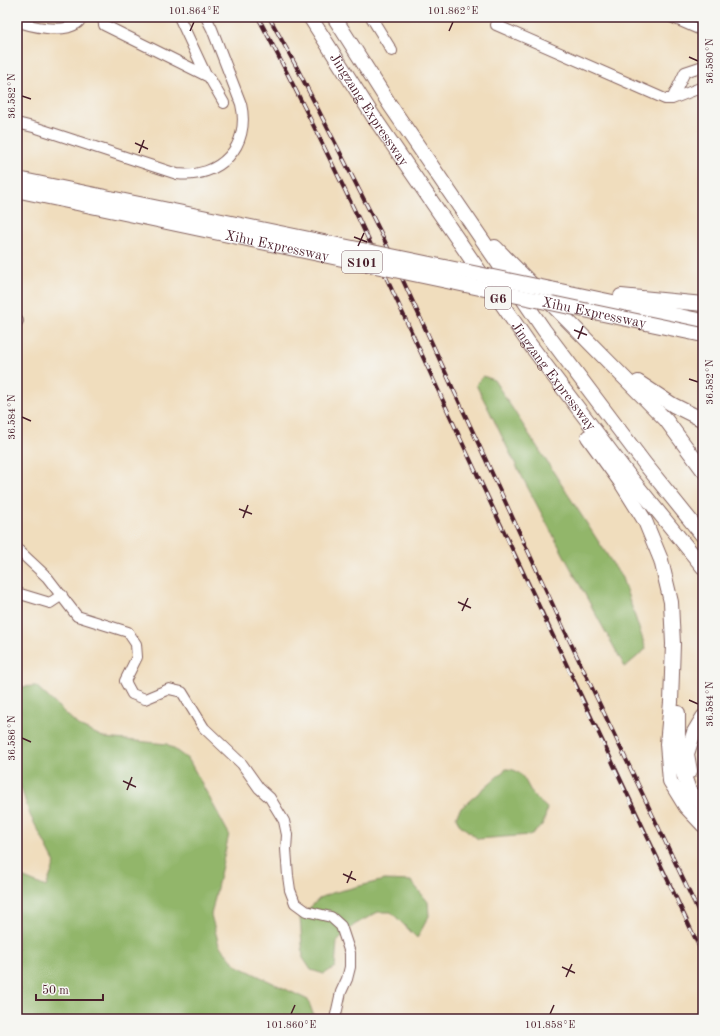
<svg xmlns="http://www.w3.org/2000/svg" width="720" height="1036" font-family="'Old Standard TT',serif">
  <style>
    .forest { fill: #92b66b; stroke: #6e6a4b }
    .lines { fill: none; stroke-linecap: round; stroke-linejoin: round }
    .minor-casing { stroke: #84625e; stroke-width: 12 }
    .highway-casing { stroke: #84625e; stroke-width: 16 }
    .minor { stroke: #fff; stroke-width: 10 }
    .highway { stroke: #fff; stroke-width: 14 }
    .rail-casing { stroke: #4a1f2b; stroke-width: 4 }
    .rail { stroke: #f6f6f2; stroke-width: 2.5; stroke-dasharray: 8; stroke-linecap: butt }
    .highway-bridge-casing { stroke: #84625e; stroke-width: 16; stroke-linecap: butt }
    .highway-bridge { stroke: #fff; stroke-width: 14 }
    .ticks { fill: none; stroke: #4a1f2b; stroke-width: 1.5 }
    .labels { text-anchor: middle; stroke-width: 4; stroke-linejoin: round; paint-order: stroke }
    .shield { fill: #f6f6f2; stroke: #7e6067; stroke-width: 1 }
    .shield-label { font-size: 13px; font-weight: bold; fill: #4a1f2b }
    .street-label { font-size: 14px; fill: #4a1f2b; stroke: #f6f6f2 }
    .neatline { fill: none; stroke: #4a1f2b; stroke-width: 1.5 }
    .ticks-label { font-size: 10px; text-anchor: middle; fill: #4a1f2b }
  </style>
  <rect width="100%" height="100%" fill="#f6f6f2"/>
  <filter id="ink" filterUnits="userSpaceOnUse"><feTurbulence type="fractalNoise" baseFrequency=".025" numOctaves="2"/><feDisplacementMap in="SourceGraphic" scale="8" xChannelSelector="R" yChannelSelector="G"/><feConvolveMatrix kernelMatrix="1 2 1 2 8 2 1 2 1" color-interpolation-filters="sRGB"/></filter>
  <filter id="wash" filterUnits="userSpaceOnUse"><feTurbulence type="fractalNoise" baseFrequency=".012" numOctaves="4" result="noise"/><feDisplacementMap in="SourceGraphic" scale="16" xChannelSelector="R" yChannelSelector="G"/><feGaussianBlur stdDeviation="0.9" result="paint"/><feColorMatrix in="noise" values="0 0 0 0 0 0 0 0 0 0 0 0 0 0 0 0 0 1.4 0 .05"/><feComposite in="paint" operator="in"/></filter>
  <g filter="url(#wash)">
    <rect width="100%" height="100%" fill="#f0ddbd"/>
    <path class="forest" d="M483,376L494,380L622,578L646,649L625,667C588,601 552,534 517,467C503,440 491,412 476,385Z
      M36,686L79,726L105,738L167,744L189,760L229,834L211,915L219,945L236,965L308,1000L315,1019H17V875L46,887L55,863L30,815L17,776V687Z
      M506,769C525,769 525,785 535,797C538,801 543,804 547,808C544,823 544,826 530,835L478,839L459,824L456,817L460,809Z
      M384,880L411,881L428,902L429,916L417,938L391,912H378L354,925L337,942L335,967L324,974L311,970L303,958L300,917L320,898L332,893Z"/>
  </g>
  <g filter="url(#ink)">
    <g class="lines">
      <defs>
        <path id="minor" d="M103,17L104,25L209,77L224,103
          M179,17L206,75
          M371,17L392,51
          M503,17L496,25L665,99H672L700,88L703,89
          M671,17L703,31
          M17,21C31,27 63,33 76,24C78,23 81,19 82,17
          M672,99L685,72L703,66
          M17,123L37,128L177,174C220,179 251,146 241,104L212,29L206,17
          M17,322L18,321
          M17,549L47,577L77,616L128,632L136,644L137,657L125,681L132,694L145,699L169,689L182,692L204,728L242,764L259,788L270,798L284,821L287,835L286,849L288,876L290,890L295,903L306,911L331,917L341,926L350,953V967L347,979L341,992L335,1019
          M17,593L50,603L62,595"/>
        <g id="highway">
          <path id="s1" d="M310,17L373,116L528,342L630,477L703,567"/>
          <path d="M334,17L390,105L544,330L645,464L703,536"/>
          <path d="M495,247L666,420L703,470"/>
          <path d="M551,289L703,321"/>
          <path d="M621,296L703,304"/>
          <path d="M638,382L673,405L703,420"/>
          <path d="M588,437L620,481L645,521L661,560L671,602L673,644L671,702L667,744L670,781L686,807L703,825"/>
          <path d="M678,713V759L689,790L703,806"/>
          <path d="M690,771L687,754L694,732L703,717"/>
        </g>
      </defs>
      <use href="#minor" class="minor-casing"/>
      <use href="#highway" class="highway-casing"/>
      <use href="#minor" class="minor"/>
      <use href="#highway" class="highway"/>
      <defs>
        <path id="rail" d="M258,17C331,155 396,298 461,440C541,612 621,784 703,955
          M269,17L296,66L382,235L564,629L703,921"/>
      </defs>
      <use href="#rail" class="rail-casing"/>
      <use href="#rail" class="rail"/>
      <defs>
        <g id="highway-bridge">
          <path d="M23,180L551,289"/>
          <path id="s2" d="M20,191L703,335"/>
        </g>
      </defs>
      <use href="#highway-bridge" class="highway-bridge-casing"/>
      <use href="#highway-bridge" class="highway-bridge"/>
    </g>
  </g>
  <path class="ticks" d="M190,31L194,22M449,31L453,22M689,57L698,61M22,96L31,99M135,143L148,149M139,153L144,140M354,237L367,242M358,246L364,233M574,330L587,335M578,339L583,326M689,379L698,382M22,417L31,421M239,509L252,514M243,518L248,505M458,602L471,608M462,611L468,598M689,700L698,704M22,738L31,742M123,781L136,787M127,790L132,777M343,874L356,880M347,883L352,871M562,967L575,973M566,977L572,964M291,1014L295,1005M550,1014L554,1005"/>
  <g class="labels">
    <g class="shield">
      <rect x="342" y="251" width="40" height="22" rx="3"/>
      <rect x="485" y="287" width="26" height="22" rx="3"/>
    </g>
    <g class="shield-label">
      <text x="362" y="267">S101</text>
      <text x="498" y="303">G6</text>
    </g>
    <g class="street-label">
      <text dy="5" stroke="none"><textPath href="#s1" startOffset="110">Jingzang Expressway</textPath></text>
      <text dy="5" stroke="none"><textPath href="#s2" startOffset="263">Xihu Expressway</textPath></text>
      <text dy="5" stroke="none"><textPath href="#s2" startOffset="587">Xihu Expressway</textPath></text>
      <text dy="5" stroke="none"><textPath href="#s1" startOffset="434">Jingzang Expressway</textPath></text>
    </g>
  </g>
  <rect width="720" height="1036" fill="none" stroke="#f6f6f2" stroke-width="44"/>
  <path d="M36 994v6h67v-6" fill="none" stroke="#4a1f2b" stroke-width="2"/>
  <text x="42" y="994" font-size="12" fill="#4a1f2b" stroke="#f6f6f2" stroke-width="3" paint-order="stroke">50 m</text>
  <rect x="22" y="22" width="676" height="992" class="neatline"/>
  <g class="ticks-label">
    <text x="194" y="14">101.864°E</text>
    <text x="453" y="14">101.862°E</text>
    <text transform="translate(709 61) rotate(-90)" y="4">36.580°N</text>
    <text transform="translate(11 96) rotate(-90)" y="4">36.582°N</text>
    <text transform="translate(709 382) rotate(-90)" y="4">36.582°N</text>
    <text transform="translate(11 417) rotate(-90)" y="4">36.584°N</text>
    <text transform="translate(709 704) rotate(-90)" y="4">36.584°N</text>
    <text transform="translate(11 738) rotate(-90)" y="4">36.586°N</text>
    <text x="291" y="1028">101.860°E</text>
    <text x="550" y="1028">101.858°E</text>
  </g>
</svg>
